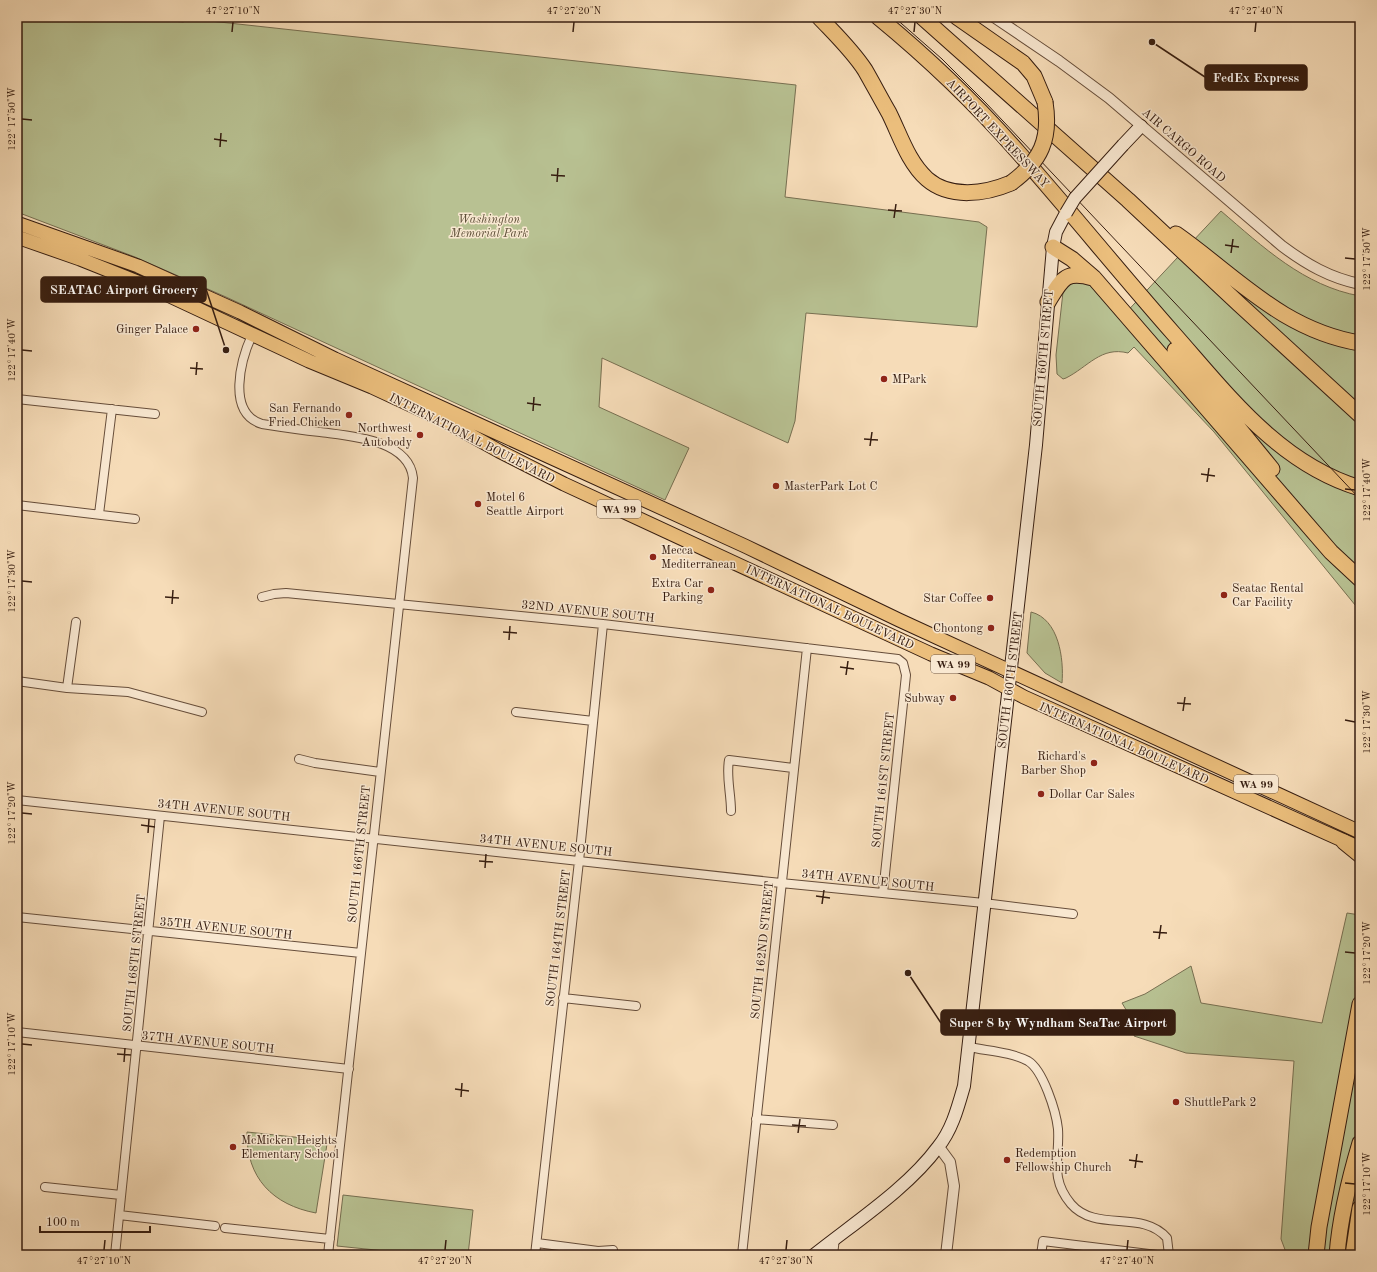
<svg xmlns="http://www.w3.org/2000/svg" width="1377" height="1272" font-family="'Old Standard TT',serif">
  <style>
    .green { fill: #b8c192; stroke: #776f51 }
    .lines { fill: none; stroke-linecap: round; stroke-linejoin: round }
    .minor-casing { stroke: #664d3a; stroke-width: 10 }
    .tertiary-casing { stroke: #664d3a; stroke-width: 12 }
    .secondary-casing { stroke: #361d10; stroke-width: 14 }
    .primary-casing { stroke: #361d10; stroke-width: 15 }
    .motorway-casing { stroke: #361d10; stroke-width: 17 }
    .minor { stroke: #f9e8d1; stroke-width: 8 }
    .tertiary { stroke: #f9e8d1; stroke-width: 10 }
    .secondary { stroke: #f9e8d1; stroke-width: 12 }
    .primary { stroke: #ebbe7c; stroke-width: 13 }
    .motorway { stroke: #ebbe7c; stroke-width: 15 }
    .tram { stroke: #361d10; stroke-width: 1 }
    .secondary-bridge-casing { stroke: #361d10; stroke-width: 14; stroke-linecap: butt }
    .motorway-bridge-casing { stroke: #361d10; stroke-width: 17; stroke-linecap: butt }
    .secondary-bridge { stroke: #f9e8d1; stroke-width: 12 }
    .motorway-bridge { stroke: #ebbe7c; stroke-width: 15 }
    .ticks { fill: none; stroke: #361d10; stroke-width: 1.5 }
    .poi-dot { fill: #8f2418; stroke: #f9e8d1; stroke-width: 1.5 }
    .labels { text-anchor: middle; stroke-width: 3; stroke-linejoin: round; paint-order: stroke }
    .shield { fill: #f9e8d1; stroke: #705a4a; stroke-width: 1 }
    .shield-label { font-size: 11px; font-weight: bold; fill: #361d10 }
    .street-label { font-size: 12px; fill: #361d10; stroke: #f9e8d1 }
    .park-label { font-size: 12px; font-style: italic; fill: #5d4e37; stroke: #f9e8d1 }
    .poi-label { font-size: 12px; fill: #361d10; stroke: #f9e8d1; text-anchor: start }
    .leader { fill: none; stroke: #361d10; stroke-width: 1.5 }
    .callout-dot { fill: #361d10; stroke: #f9e8d1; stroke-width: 1.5 }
    .callout { fill: #361d10; stroke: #361d10; stroke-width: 1.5 }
    .callout-label { font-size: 13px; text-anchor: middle; font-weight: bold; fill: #fff }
    .neatline { fill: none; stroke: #361d10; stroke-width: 1.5 }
    .ticks-label { font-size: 10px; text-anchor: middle; fill: #361d10 }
  </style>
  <rect width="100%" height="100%" fill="#f6dcb8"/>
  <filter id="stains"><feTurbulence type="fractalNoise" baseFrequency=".005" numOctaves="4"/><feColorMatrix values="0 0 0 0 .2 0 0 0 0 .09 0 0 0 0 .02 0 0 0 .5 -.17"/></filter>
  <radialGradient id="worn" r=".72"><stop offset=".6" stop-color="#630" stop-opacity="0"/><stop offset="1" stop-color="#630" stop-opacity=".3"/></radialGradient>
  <path class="green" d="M17,17H129L183,22L192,19L796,85L785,197L979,222L987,227L977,327L806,313L795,421L788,443L602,358L599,407L689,448L665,500L226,297L135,257L17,212Z
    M1221,211C1263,247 1304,286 1360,296V611L1214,432L1134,347L1128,353C1101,346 1088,367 1066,378L1063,379L1057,374L1056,355L1063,292C1068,282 1075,281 1086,281L1120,319Z
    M1031,612C1059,619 1064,659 1062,683L1045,673L1027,653Z
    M1347,913L1360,915V1255L1305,1253L1304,1255H1287L1281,1239L1294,1061L1186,1053L1134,1036L1137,1028L1122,1003L1145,994L1191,966L1201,1003L1322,1023Z
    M247,1132L322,1140L327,1144L316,1213C273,1205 246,1178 247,1132Z
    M343,1195L473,1210L468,1255H395V1252L337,1246Z"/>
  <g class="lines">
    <defs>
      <path id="minor" d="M252,335C241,359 226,413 262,424C281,427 301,430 320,432C349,436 409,439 413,478L328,1255
        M17,399L155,414
        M17,505L135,519
        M99,514L112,409
        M262,597L274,594L286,593L603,624L898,659L903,663L906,675L883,893
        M17,681L67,688L128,692L202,712
        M67,688L76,622
        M516,712L593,721
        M299,759L315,763L380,772
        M17,800L781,883L984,903L1073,914
        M731,811C731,793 726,777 729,760L793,768
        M17,917L361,953
        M563,998L636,1006
        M17,1032L349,1069
        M969,1047C988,1051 1011,1052 1028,1061C1043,1070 1056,1111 1058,1129C1060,1157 1049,1178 1071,1204C1096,1233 1142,1209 1167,1238L1169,1255
        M756,1119L833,1125
        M45,1187L121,1195
        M119,1215L215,1226
        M225,1228L330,1239
        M537,1243L598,1251L613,1250
        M115,1255L160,816
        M535,1255L579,861L603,624
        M742,1255L807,648
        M833,1255L835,1238
        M1041,1255L1043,1241L1157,1255"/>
      <path id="tertiary" d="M994,17L1059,61L1109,98L1282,246C1306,264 1330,278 1360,284
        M939,1147L950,1162L954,1186L946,1255"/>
      <path id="secondary" d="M1123,145L1141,126
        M814,1255C854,1223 908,1188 938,1147C952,1130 958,1107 964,1086L1036,445L1053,247L1056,232L1066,213"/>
      <path id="primary" d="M17,223L138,266L240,312L335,359L745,546L899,620L1360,832
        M17,237L80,259L155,289L309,361L372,387L445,421L499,451L564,484L931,654L989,678L1024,697L1353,845"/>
      <path id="motorway" d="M819,17C835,34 852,50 865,70C873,84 881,99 889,113C900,135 908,162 927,179C950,199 985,194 1011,183
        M878,17C928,58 975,103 1018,152C1071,212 1121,274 1173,333C1227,394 1279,464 1360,488
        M922,17L1128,200L1239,304L1360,415
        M957,17L1023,63L1034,76L1045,102
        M1176,234C1237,277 1282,330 1360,343
        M1053,247L1072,259L1094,278L1331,552L1360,579
        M1048,302C1062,279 1065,270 1093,278
        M1175,350L1272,469
        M1344,842L1360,855
        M1316,1255L1319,1227L1360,1004
        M1337,1255C1340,1217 1349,1180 1360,1143
        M1353,1255L1360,1208"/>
    </defs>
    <use href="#minor" class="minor-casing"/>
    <use href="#tertiary" class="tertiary-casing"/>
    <use href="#secondary" class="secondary-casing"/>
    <use href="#primary" class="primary-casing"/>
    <use href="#motorway" class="motorway-casing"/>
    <use href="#minor" class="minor"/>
    <use href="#tertiary" class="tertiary"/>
    <use href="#secondary" class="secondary"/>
    <use href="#primary" class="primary"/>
    <use href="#motorway" class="motorway"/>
    <path class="tram" d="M894,17L942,59L986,103L1360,499"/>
    <defs>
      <path id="secondary-bridge" d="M1066,213L1075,198L1123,145"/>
      <path id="motorway-bridge" d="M1011,183C1041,161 1051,139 1045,102"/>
    </defs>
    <use href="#secondary-bridge" class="secondary-bridge-casing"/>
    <use href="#motorway-bridge" class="motorway-bridge-casing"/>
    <use href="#secondary-bridge" class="secondary-bridge"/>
    <use href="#motorway-bridge" class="motorway-bridge"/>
  </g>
  <path class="ticks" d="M232,32L233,22M573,32L574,22M914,32L915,22M1255,32L1256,22M22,119L32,120M214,139L227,141M220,147L221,133M551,175L565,176M557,182L558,168M888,210L902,211M894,218L896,204M1225,245L1239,247M1231,253L1233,239M1345,258L1355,259M22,350L32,351M190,368L203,369M196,375L197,362M527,403L541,405M533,411L534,397M864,439L878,440M870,446L872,432M1201,474L1215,476M1207,482L1209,468M1345,489L1355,490M22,581L32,582M165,597L179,598M172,604L173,590M503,632L517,633M509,640L510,626M840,667L854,669M846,675L848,661M1177,703L1191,704M1183,711L1185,697M1345,720L1355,722M22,813L32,814M141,825L155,827M148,833L149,819M479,861L493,862M485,868L486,854M816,896L830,898M822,904L824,890M1153,932L1167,933M1159,939L1161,925M1345,952L1355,953M22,1044L32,1045M117,1054L131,1055M124,1062L125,1048M455,1089L469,1091M461,1097L462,1083M792,1125L806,1126M798,1133L800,1119M1129,1160L1143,1162M1135,1168L1137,1154M1345,1183L1355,1184M104,1250L105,1240M445,1250L446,1240M786,1250L787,1240M1127,1250L1128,1240"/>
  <g class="poi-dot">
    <circle cx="196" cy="329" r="4"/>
    <circle cx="884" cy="379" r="4"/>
    <circle cx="349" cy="415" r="4"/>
    <circle cx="420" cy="435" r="4"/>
    <circle cx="776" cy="486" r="4"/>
    <circle cx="478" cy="504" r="4"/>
    <circle cx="653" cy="557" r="4"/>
    <circle cx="711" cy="590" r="4"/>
    <circle cx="1224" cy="595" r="4"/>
    <circle cx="990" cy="598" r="4"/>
    <circle cx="991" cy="628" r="4"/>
    <circle cx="953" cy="698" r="4"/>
    <circle cx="1094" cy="763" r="4"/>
    <circle cx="1041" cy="794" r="4"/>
    <circle cx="1176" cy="1102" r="4"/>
    <circle cx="233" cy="1147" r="4"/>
    <circle cx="1007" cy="1160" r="4"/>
  </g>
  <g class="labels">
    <g class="shield">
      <rect x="597" y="500" width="44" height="18" rx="3"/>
      <rect x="931" y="655" width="44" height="18" rx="3"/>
      <rect x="1234" y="775" width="44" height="18" rx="3"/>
    </g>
    <g class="shield-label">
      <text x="619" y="513">WA 99</text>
      <text x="953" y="668">WA 99</text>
      <text x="1256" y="788">WA 99</text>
    </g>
    <g class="street-label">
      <text transform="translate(998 133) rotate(47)" y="4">AIRPORT EXPRESSWAY</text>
      <text transform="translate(1184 145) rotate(41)" y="4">AIR CARGO ROAD</text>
      <text transform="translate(1043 358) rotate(-85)" y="4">SOUTH 160TH STREET</text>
      <text transform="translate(472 438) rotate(27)" y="4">INTERNATIONAL BOULEVARD</text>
      <text transform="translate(830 607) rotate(25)" y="4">INTERNATIONAL BOULEVARD</text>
      <text transform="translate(588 611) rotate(6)" y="4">32ND AVENUE SOUTH</text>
      <text transform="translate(1010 680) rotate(-83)" y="4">SOUTH 160TH STREET</text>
      <text transform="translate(1124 743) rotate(24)" y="4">INTERNATIONAL BOULEVARD</text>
      <text transform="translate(883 780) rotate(-84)" y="4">SOUTH 161ST STREET</text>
      <text transform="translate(224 810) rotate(6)" y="4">34TH AVENUE SOUTH</text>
      <text transform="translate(546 845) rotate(6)" y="4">34TH AVENUE SOUTH</text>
      <text transform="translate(359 854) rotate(-84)" y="4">SOUTH 166TH STREET</text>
      <text transform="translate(868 880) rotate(6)" y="4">34TH AVENUE SOUTH</text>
      <text transform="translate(226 928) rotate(6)" y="4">35TH AVENUE SOUTH</text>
      <text transform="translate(558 938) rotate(-83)" y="4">SOUTH 164TH STREET</text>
      <text transform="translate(762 950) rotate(-84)" y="4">SOUTH 162ND STREET</text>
      <text transform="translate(134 963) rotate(-84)" y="4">SOUTH 168TH STREET</text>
      <text transform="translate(208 1042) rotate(6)" y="4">37TH AVENUE SOUTH</text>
    </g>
    <g class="park-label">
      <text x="489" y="223">Washington<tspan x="489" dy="14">Memorial Park</tspan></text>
    </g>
    <g class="poi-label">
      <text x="188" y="333" text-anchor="end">Ginger Palace</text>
      <text x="892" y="383">MPark</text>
      <text x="341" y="412" text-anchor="end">San Fernando<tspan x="341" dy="14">Fried Chicken</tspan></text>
      <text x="412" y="432" text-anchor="end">Northwest<tspan x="412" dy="14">Autobody</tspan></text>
      <text x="784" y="490">MasterPark Lot C</text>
      <text x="486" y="501">Motel 6<tspan x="486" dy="14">Seattle Airport</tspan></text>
      <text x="661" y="554">Mecca<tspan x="661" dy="14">Mediterranean</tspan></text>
      <text x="703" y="587" text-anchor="end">Extra Car<tspan x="703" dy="14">Parking</tspan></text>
      <text x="1232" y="592">Seatac Rental<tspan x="1232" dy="14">Car Facility</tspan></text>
      <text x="982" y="602" text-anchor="end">Star Coffee</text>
      <text x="983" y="632" text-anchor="end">Chontong</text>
      <text x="945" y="702" text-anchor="end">Subway</text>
      <text x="1086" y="760" text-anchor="end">Richard's<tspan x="1086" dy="14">Barber Shop</tspan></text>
      <text x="1049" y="798">Dollar Car Sales</text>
      <text x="1184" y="1106">ShuttlePark 2</text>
      <text x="241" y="1144">McMicken Heights<tspan x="241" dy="14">Elementary School</tspan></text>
      <text x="1015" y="1157">Redemption<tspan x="1015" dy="14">Fellowship Church</tspan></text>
    </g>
  </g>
  <path class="leader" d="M1152 42L1205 77M226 350L206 289M908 973L941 1023"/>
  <g class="callout-dot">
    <circle cx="1152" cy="42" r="4"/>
    <circle cx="226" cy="350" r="4"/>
    <circle cx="908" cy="973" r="4"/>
  </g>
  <g class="callout">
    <rect x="1205" y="65" width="102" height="25" rx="4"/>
    <rect x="41" y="277" width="165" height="25" rx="4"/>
    <rect x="941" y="1010" width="234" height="25" rx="4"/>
  </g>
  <g class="callout-label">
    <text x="1256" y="82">FedEx Express</text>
    <text x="124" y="294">SEATAC Airport Grocery</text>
    <text x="1058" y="1027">Super 8 by Wyndham SeaTac Airport</text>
  </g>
  <rect width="1377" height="1272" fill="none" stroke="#f6dcb8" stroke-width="44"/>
  <path d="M40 1226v6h110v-6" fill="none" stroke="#361d10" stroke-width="2"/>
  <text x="46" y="1226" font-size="12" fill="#361d10" stroke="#f9e8d1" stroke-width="3" paint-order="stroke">100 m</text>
  <rect x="22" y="22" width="1333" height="1228" class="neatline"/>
  <g class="ticks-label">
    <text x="233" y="14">47°27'10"N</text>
    <text x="574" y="14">47°27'20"N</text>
    <text x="915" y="14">47°27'30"N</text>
    <text x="1256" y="14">47°27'40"N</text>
    <text transform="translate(11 119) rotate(-90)" y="4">122°17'50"W</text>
    <text transform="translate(1366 259) rotate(-90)" y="4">122°17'50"W</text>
    <text transform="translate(11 350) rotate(-90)" y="4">122°17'40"W</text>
    <text transform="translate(1366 490) rotate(-90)" y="4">122°17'40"W</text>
    <text transform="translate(11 581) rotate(-90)" y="4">122°17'30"W</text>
    <text transform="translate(1366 722) rotate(-90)" y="4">122°17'30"W</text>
    <text transform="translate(11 813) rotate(-90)" y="4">122°17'20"W</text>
    <text transform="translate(1366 953) rotate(-90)" y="4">122°17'20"W</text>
    <text transform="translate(11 1044) rotate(-90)" y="4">122°17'10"W</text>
    <text transform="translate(1366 1184) rotate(-90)" y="4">122°17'10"W</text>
    <text x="104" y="1264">47°27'10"N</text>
    <text x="445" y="1264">47°27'20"N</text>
    <text x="786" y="1264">47°27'30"N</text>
    <text x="1127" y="1264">47°27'40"N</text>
  </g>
  <rect width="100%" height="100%" filter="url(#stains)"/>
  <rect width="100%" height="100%" fill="url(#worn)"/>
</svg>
